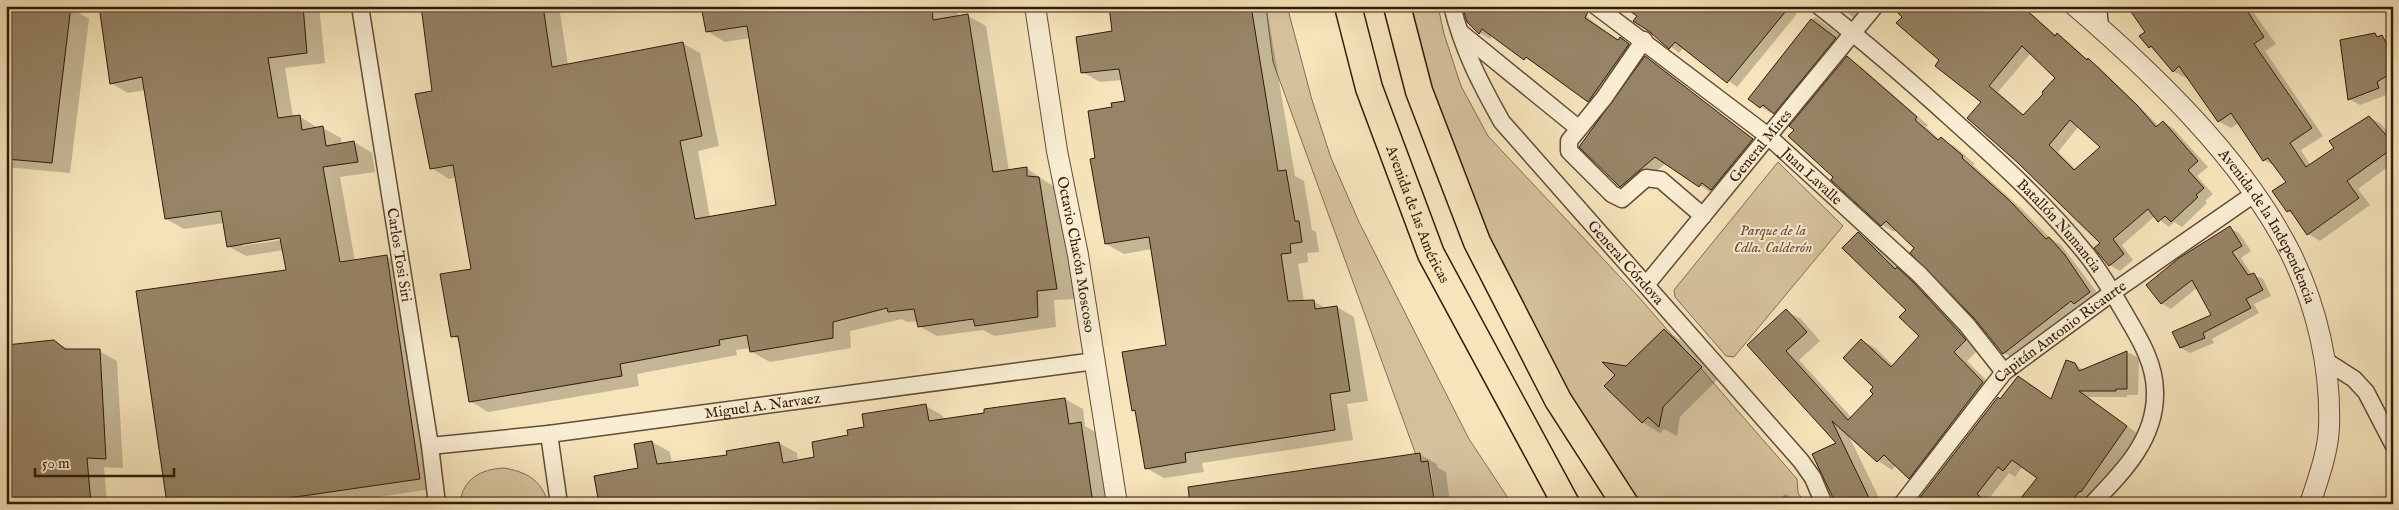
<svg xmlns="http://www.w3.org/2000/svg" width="2399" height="510" font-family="'IM FELL English',serif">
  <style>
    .green { fill: #d5c29d; stroke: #836e53 }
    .shadow { fill: #0003; fill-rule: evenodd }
    .building { fill: #978466; stroke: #311b09; fill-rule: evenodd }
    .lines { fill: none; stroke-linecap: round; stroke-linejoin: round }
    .minor-casing { stroke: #624d36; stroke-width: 19 }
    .tertiary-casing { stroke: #624d36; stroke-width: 22 }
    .primary-casing { stroke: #311b09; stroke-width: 29 }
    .minor { stroke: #f9edd3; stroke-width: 16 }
    .tertiary { stroke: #f9edd3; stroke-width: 20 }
    .primary { stroke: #f6e4bb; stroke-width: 26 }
    .labels { text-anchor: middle; stroke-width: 4; stroke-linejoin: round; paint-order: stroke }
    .street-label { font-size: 15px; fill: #311b09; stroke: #f9edd3 }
    .park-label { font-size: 15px; font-style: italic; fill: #624d35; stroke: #f9edd3 }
  </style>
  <rect width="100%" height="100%" fill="#f6e4bb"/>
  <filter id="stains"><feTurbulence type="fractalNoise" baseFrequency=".004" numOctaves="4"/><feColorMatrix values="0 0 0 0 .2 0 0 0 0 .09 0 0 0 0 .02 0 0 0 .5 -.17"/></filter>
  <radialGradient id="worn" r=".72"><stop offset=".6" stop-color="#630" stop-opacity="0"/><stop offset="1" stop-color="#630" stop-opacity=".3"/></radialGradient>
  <path class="green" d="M1241,6H1287L1312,100L1331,158L1359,222L1469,439L1512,504H1430L1416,455L1273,62L1266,7L1242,10Z
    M1403,6H1438L1444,34L1461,86L1488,136L1637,295L1797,479L1798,493L1806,504H1642L1564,393L1485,238L1424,88Z
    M1778,162L1843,226L1734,357L1726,356L1675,297L1674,290Z
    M504,468C526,472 540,479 547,500L529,504H460C462,479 481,469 504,468Z"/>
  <path class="shadow" d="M6,6L71,8L89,19L70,173L6,167Z
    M100,6H319L325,63L285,68L293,117L299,116L318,128H323L341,138L342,144L354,142L372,153L375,172L340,177L355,261L387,257L404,267L438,488L331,504H168L288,271L284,250L246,256L228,246L224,223L184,229L166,219L145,90L128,93L111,83ZM286,236L287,239L242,246V243Z
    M422,6H559L568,65L682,43L700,53L719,146L698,151L710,217L777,206L750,38L725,42L707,31L703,6H956L958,17L968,16L986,26L1009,171L1026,168L1057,189L1075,299L1054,300L1056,327L994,336L983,330L937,336L919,326L918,321L907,322L902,319L850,331L851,348L770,362L752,352L751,348L736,350L737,355L637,374L639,386L488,412L470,401L460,340L452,336L473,270L457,177L449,179L432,168L433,92Z
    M1110,6H1263L1267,9L1295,176L1304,181L1312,230L1316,232L1319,252L1307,253L1308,262L1298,264L1304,301H1313L1327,309L1337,307L1354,317L1368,401L1347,404L1353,440L1202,463L1204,472L1164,478L1146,468L1136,412L1133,410L1167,346L1152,249L1124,254L1106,244L1114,108L1126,102L1122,80L1100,82L1082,72L1114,32Z
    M1573,6L1618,41L1620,38L1638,50L1598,107L1492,35L1490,39L1480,33L1468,21Z
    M1787,6L1797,14L1737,87L1684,47L1679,53L1651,31Z
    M1838,6H1868L1857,20Z
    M1907,6H2023L2057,36L2067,41L2088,60L2098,66L2159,126L2163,122L2173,128L2208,167L2197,176L2213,194L2205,201L2207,203L2182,227L2174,222L2169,227L2155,216L2122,245L2133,260L2120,271L2110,265L2102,243L1983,102L1941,60L1904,16ZM2031,53L2056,78L2045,94L2024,115L1998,92ZM2079,126L2102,147L2077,170L2058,152Z
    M2129,6H2249L2276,44L2265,51L2323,136L2301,150L2311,166L2335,149L2369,117L2381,124L2393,137V163L2358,189L2370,205L2320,241L2308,234L2295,216L2287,211V182L2277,167L2264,160L2239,123L2231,128L2218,121L2188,76L2186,78L2173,71L2158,52L2150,47L2141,37L2146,32Z
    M1815,17L1842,37L1784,118L1772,111L1770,113L1750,99Z
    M2374,34L2392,43L2393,85L2388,89L2389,94L2360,105L2349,99Z
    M1646,57L1762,146L1722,195L1712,189L1710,192L1666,163L1632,192L1621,186L1581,147Z
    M1847,58L1859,65L1928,125L1926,127L1940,140L1953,145L1975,164L1973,165L2022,209L2051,239L2061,245L2102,299L2016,360L2004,353L1916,248L1897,229L1894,232L1882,225L1832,180L1835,177L1796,130Z
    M2230,228L2239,233L2251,251L2241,258L2252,275L2263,279L2271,296L2254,304L2259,313L2212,339L2214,343L2190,353L2181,348L2213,316L2198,287L2171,309L2161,303Z
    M1858,234L1872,242L1904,273L1911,277L1979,349L1967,361L1997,391L1924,486L1910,478L1896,465L1892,470L1878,461L1848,434L1882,504H1837L1838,443L1749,345L1786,311L1801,319L1820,341L1799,360L1852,418L1875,393L1861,340L1875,348L1894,366L1921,336L1908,310Z
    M1664,330L1682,341L1719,378L1680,417L1677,436L1664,429L1660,433L1642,422L1617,375Z
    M54,341L70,350L99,351L117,361L123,468L104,467L107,504H6Z
    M2127,352L2139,358L2138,395H2127V397H2087L2138,434L2093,497L2086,504H2018L2039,478L2023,466L2015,477L2009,473L1987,501L1990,504H1917L2018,377L2052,399L2074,364L2084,370Z
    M1065,399L1083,409L1085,426L1099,434L1109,504H600L639,469L635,445L652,442L670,452L672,464L728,456L779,443L797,453L798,462L816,458L865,428L926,406L943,416L944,420Z
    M1419,454L1437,464L1438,468L1446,472L1450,504H1436L1430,465L1192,504Z
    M1785,494L1794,499L1798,504H1774Z"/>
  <path class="building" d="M6,6H71L52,163L6,159Z
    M99,6H303L307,53L268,58L278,118L300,115L302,130L323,126L326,146L354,141L358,162L323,167L340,262L387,255L420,479L247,504H167L136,291L286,270L280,238L227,247L221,211L165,219L142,77L110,84Z
    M421,6H543L552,67L683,42L702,136L680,141L695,219L776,205L747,26L706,32L701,6H932L933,20L968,14L993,172L1027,167V176L1039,177L1057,289L1037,291L1038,317L975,326L973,319L918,327L914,309L888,312L887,308L833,322V338L750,352L747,335L719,340L720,345L620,364L622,376L469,402L458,336L451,337L440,274L471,269L453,165L430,169L415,94L432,91Z
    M1109,6H1251L1278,171L1286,170L1295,221H1299L1302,242L1290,244L1291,253L1281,254L1288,301L1314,300L1315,309L1337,306L1350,391L1330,394L1335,430L1185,453L1186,462L1145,469L1135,410L1132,411L1122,352L1166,345L1149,237L1105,244L1090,159L1095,158L1088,111L1112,107L1111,103L1125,101L1119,69L1081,73L1076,37L1112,31Z
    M1462,6H1586L1588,12L1585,18L1618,40L1620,37L1629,44L1588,102L1526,57L1524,60L1482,29L1479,34L1467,22Z
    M1622,6H1790L1727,83L1675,42L1669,49L1650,32L1633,21L1637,16Z
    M1891,6H2022L2055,36L2057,33L2087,60L2088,58L2137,105L2156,127L2163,121L2198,161L2188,170L2204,188L2196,195L2198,197L2171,222L2165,216L2158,222L2148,209L2113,239L2124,254L2109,266L2094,248L2100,243L2017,162L1967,118L1981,102L1935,66L1939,60L1896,23L1902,17ZM2022,46L2055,78L2042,92L2043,94L2023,115L1989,86ZM2070,120L2100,147L2074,170L2049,145Z
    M2127,6H2244L2264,37L2254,44L2312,128L2290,143L2306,167L2334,148L2329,141L2369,116L2393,143V148L2347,181L2359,198L2307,235L2290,210L2287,212L2272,191L2286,182L2268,158L2263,161L2231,113L2218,122L2179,66L2173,72L2151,46L2149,48L2139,36L2145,32Z
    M1811,19L1836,38L1774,114L1763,105L1760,108L1748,99Z
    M2375,33L2377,37L2382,35L2393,56V72L2377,82L2379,88L2348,100L2340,40Z
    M1645,56L1753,139L1711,190L1702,183L1699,187L1655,157L1620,187L1579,147Z
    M1847,56L1917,117L1915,120L1938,140L1941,137L1963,156L1962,158L2010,201L2046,239L2049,237L2065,255L2090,292L2074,304L2071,301L2003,354L1974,318L1910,253L1914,248L1886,221L1881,226L1831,180L1833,177L1788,136L1794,130L1789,126Z
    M2230,226L2242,246L2232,252L2248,275L2254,273L2263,290L2246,299L2251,308L2203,333L2205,338L2180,348L2172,332L2211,315L2192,280L2161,304L2146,285L2179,258Z
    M1858,232L1895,269L1897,267L1913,282L1959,332L1966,340L1954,352L1983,382L1909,479L1884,455L1877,462L1832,421L1872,504H1836L1812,454L1836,443L1747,345L1786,309L1807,332L1786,351L1848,420L1873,394L1870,391L1873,387L1843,358L1861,339L1891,367L1919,336L1899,317L1906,310L1842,248Z
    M1664,329L1702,367L1663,407L1659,427L1648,417L1642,423L1604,386L1615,375L1602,362L1626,366Z
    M54,340L65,349H100L106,459L87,458L91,504H6V345Z
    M2127,351V389H2116V391H2079L2127,426L2081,492L2080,491L2069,504H2016L2037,478L2012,460L2003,471L1998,467L1977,494L1988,504H1915L1998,397L2000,399L2018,376L2051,399L2066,360L2075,363L2079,371Z
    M1065,398L1069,424L1081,422L1093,504H599L594,476L638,468L634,444L652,441L657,464L727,455L726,451L779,442L783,463L814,457L812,442L848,435L847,430L864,427L862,414L926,404L929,421L984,413V409Z
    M1420,453L1421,462L1428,461L1435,504H1190L1188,487Z"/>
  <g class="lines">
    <defs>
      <g id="minor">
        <path id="s1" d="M360,6L430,446L437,504"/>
        <path id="s2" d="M1452,6C1463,50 1480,83 1502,122L1801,461L1813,478L1824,504"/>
        <path id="s3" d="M1596,6L1768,136L1920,275L1967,325L2004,372"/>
        <path id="s4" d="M1819,6C1866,43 1910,81 1954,121C2001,163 2048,206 2087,255C2103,275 2115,297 2128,319C2141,341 2155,365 2155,392C2156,439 2123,472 2092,504"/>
        <path d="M2098,6L2100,27"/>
        <path d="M1460,32L1578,128"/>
        <path d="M1644,40L1604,98L1569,141V151L1612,194L1622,199L1646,178L1661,180L1703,216"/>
        <path id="s5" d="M1646,285L1875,6"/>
        <path d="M2326,361L2354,379L2366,392L2393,444"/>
        <path d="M549,434L559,504"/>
        <path id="s6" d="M430,446L549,434L1095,361"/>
        <path id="s7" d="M1902,504L2004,372L2113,292L2254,194"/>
      </g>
      <g id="tertiary">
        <path id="s8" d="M1035,6L1057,151L1078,255L1117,504"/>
        <path id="s9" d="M2075,6C2154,74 2244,160 2291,254C2317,307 2331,368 2329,427C2328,453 2318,479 2310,504"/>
      </g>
      <g id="primary">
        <path id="s10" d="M1348,6L1369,88L1431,254L1566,504"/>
        <path d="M1397,6L1419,91L1477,242L1558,400L1625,504"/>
      </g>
    </defs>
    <use href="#minor" class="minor-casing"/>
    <use href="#tertiary" class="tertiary-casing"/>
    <use href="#primary" class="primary-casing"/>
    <use href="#minor" class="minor"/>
    <use href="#tertiary" class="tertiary"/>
    <use href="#primary" class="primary"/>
  </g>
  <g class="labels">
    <g class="street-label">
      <text dy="5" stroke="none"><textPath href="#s5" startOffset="180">General Mires</textPath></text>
      <text dy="5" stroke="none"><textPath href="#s3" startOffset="275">Juan Lavalle</textPath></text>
      <text dy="5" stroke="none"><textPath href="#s10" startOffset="220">Avenida de las Américas</textPath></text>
      <text dy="5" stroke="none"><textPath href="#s4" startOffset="326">Batallón Numancia</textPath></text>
      <text dy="5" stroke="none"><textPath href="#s9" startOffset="295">Avenida de la Independencia</textPath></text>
      <text dy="5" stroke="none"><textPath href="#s1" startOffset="252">Carlos Tosi Siri</textPath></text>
      <text dy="5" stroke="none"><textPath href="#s8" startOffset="252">Octavio Chacón Moscoso</textPath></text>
      <text dy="5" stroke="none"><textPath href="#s2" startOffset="314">General Córdova</textPath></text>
      <text dy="5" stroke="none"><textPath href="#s7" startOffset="236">Capitán Antonio Ricaurte</textPath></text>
      <text dy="5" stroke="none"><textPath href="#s6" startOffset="335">Miguel A. Narvaez</textPath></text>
    </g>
    <g class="park-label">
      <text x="1773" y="235">Parque de la<tspan x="1773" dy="17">Cdla. Calderón</tspan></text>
    </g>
  </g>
  <rect width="2399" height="510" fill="none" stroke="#f6e4bb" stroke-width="25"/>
  <rect x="8" y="8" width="2384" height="495" fill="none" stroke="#311b09" stroke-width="2.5"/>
  <rect x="12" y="12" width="2374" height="485" fill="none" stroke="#311b09"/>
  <path d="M35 468v8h139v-8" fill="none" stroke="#311b09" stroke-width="2.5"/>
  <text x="42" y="468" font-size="15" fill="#311b09" stroke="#f9edd3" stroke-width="4" paint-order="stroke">50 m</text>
  <rect width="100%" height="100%" filter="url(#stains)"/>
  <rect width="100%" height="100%" fill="url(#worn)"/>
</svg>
